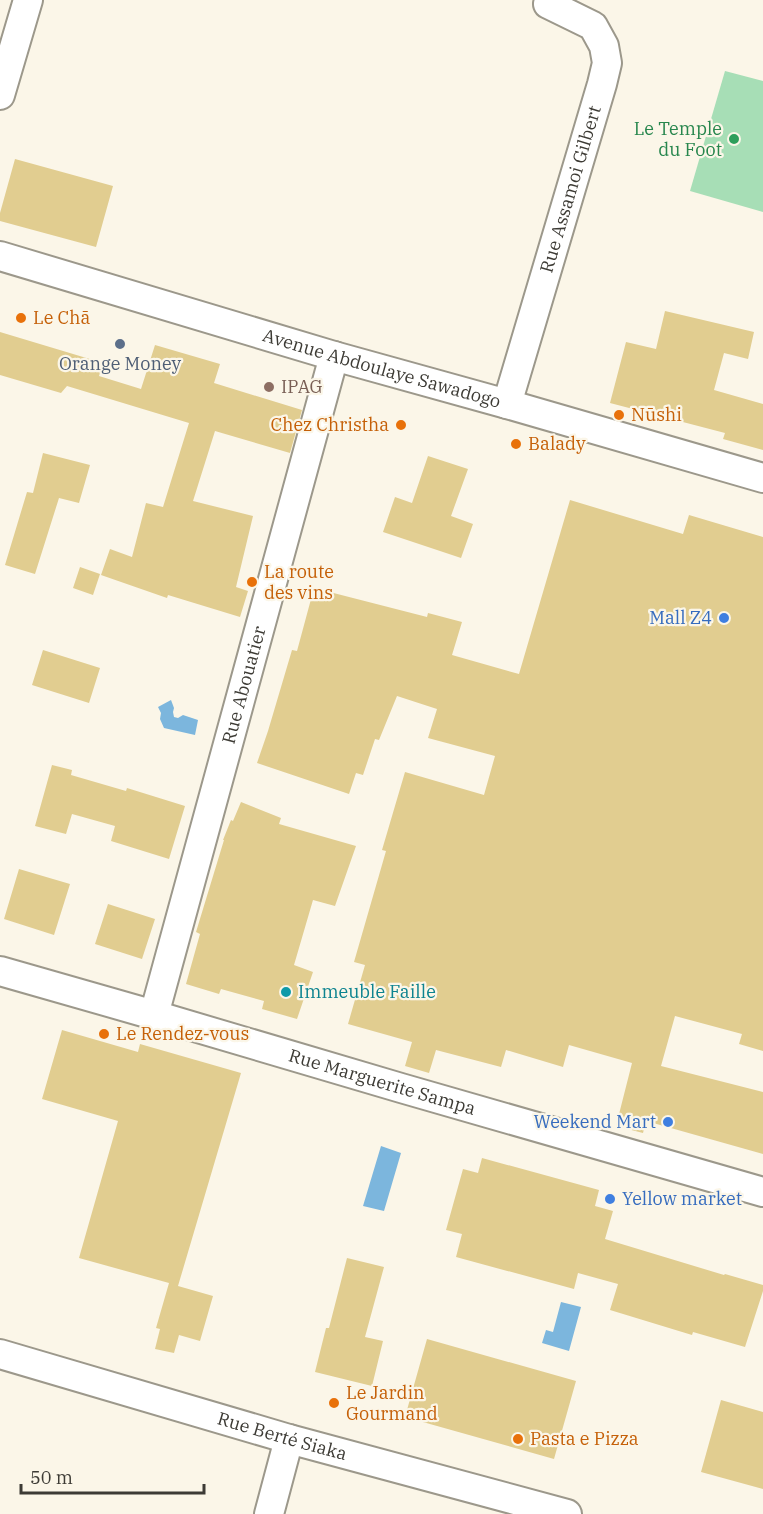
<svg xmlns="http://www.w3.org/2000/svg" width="763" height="1514" font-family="'IBM Plex Serif',serif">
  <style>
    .green { fill: #a7deb6 }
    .water { fill: #7cb6dd }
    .building { fill: #e1cd90 }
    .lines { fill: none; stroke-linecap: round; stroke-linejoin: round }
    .minor-casing { stroke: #9c988b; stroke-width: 32 }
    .minor { stroke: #fff; stroke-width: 28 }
    .leisure-dot { fill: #2e9e5b; stroke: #fbf6e8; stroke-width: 2 }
    .food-dot { fill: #e8710a; stroke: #fbf6e8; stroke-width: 2 }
    .service-dot { fill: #5c6f8a; stroke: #fbf6e8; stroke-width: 2 }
    .education-dot { fill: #8d6e63; stroke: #fbf6e8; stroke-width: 2 }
    .shop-dot { fill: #3f7fe0; stroke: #fbf6e8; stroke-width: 2 }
    .culture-dot { fill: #0f9aa8; stroke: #fbf6e8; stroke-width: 2 }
    .labels { text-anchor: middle; stroke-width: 4.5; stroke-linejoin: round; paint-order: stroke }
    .leisure-label { font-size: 18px; fill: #27864d; stroke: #fbf6e8; text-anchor: end }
    .street-label { font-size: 18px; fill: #3d3b35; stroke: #fbf6e8 }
    .food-label { font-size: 18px; fill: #c56008; stroke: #fbf6e8; text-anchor: start }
    .service-label { font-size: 18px; fill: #4e5e75; stroke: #fbf6e8 }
    .education-label { font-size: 18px; fill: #785e54; stroke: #fbf6e8; text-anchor: start }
    .shop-label { font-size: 18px; fill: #366cbe; stroke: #fbf6e8; text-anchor: end }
    .culture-label { font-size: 18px; fill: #0d838f; stroke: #fbf6e8; text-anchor: start }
  </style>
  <rect width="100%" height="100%" fill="#fbf6e8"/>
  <path class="green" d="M725,71L763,81V212L690,191Z"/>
  <path class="water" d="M171,700L174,708L173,712L174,717L178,718L183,715L198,720L195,735L164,728L160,719L161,713L158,707Z
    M381,1146L401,1153L384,1211L363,1206Z
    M561,1302L581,1307L569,1351L542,1343L546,1330L553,1332Z"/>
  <path class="building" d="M15,159L113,186L96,247L0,221V213Z
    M665,311L754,332L748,359L724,353L714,390L763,404V450L723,439L725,433L610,403L626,342L656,349Z
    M0,332L103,363L99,376L141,389L155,345L220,364L214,383L302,410L290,453L215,431L193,501L253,516L236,587L248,591L240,617L168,595L167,598L101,575L110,549L132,557L146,503L163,507L189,423L67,386L61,393L0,375Z
    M43,453L90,465L79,503L59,498L35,574L5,565L27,492L33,493Z
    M428,456L468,469L451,516L473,524L461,558L383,532L395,497L412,503Z
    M570,500L683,534L689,515L763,537V1051L739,1044L742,1034L675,1016L661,1066L763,1092V1154L646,1121L643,1133L616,1126L632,1063L569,1045L563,1067L506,1050L501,1067L436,1050L429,1073L405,1066L412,1042L348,1024L365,965L354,962L386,851L382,850L405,772L484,795L495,756L428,738L437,709L397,696L379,740L375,739L363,775L356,773L349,794L257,763L268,731L292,650L297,651L314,588L427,617L428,613L462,622L452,655L519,674Z
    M80,567L100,574L93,595L73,588Z
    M43,650L100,668L89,703L32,685Z
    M52,765L72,770L71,775L126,791L127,788L185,806L169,859L111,841L115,826L72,814L66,834L35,826Z
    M241,802L281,818L279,824L356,846L335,906L313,900L294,965L313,972L297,1019L262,1009L264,1001L221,989L219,994L186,984L200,934L196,932L224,840H223L231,820L233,821Z
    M19,869L70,884L54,935L4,919Z
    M108,904L155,919L142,959L95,944Z
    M62,1030L138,1052L140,1044L241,1073L178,1286L213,1296L200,1341L179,1335L174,1353L155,1349L160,1329L156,1328L169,1283L79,1258L118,1121L42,1099Z
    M482,1158L599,1190L595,1206L613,1211L605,1239L724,1275L725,1274L763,1285V1291L745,1347L693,1332L692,1335L610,1310L618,1284L578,1273L574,1289L456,1257L462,1234L446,1230L463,1169L478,1173Z
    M347,1258L384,1267L365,1337L383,1341L372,1386L315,1372L326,1328H329Z
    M427,1339L576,1381L554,1459L405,1417Z
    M721,1400L763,1412V1489L701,1472Z"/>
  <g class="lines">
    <defs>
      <g id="minor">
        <path d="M0,95L28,0"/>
        <path id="s1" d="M0,256L334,356L507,404L763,478"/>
        <path id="s2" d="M507,404L602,84L607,63L604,46L593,26L548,4"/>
        <path id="s3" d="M0,971L154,1015L401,1088L763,1192"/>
        <path id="s4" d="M154,1015L334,356"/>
        <path id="s5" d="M0,1354L289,1439L567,1514"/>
        <path d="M269,1514L289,1439"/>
      </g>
    </defs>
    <use href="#minor" class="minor-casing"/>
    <use href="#minor" class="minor"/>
  </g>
  <circle class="leisure-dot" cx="734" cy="139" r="6"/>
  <g class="food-dot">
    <circle cx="21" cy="318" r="6"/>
    <circle cx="619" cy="415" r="6"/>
    <circle cx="401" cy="425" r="6"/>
    <circle cx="516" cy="444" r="6"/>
    <circle cx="252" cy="582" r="6"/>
    <circle cx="104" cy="1034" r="6"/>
    <circle cx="334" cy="1403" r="6"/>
    <circle cx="518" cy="1439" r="6"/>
  </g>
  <circle class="service-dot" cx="120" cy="344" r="6"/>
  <circle class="education-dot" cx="269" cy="387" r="6"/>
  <g class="shop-dot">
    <circle cx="724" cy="618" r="6"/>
    <circle cx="668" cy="1122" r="6"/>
    <circle cx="610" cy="1199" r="6"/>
  </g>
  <circle class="culture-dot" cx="286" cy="992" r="6"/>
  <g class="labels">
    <g class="leisure-label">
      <text x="722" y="135">Le Temple<tspan x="722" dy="21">du Foot</tspan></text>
    </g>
    <g class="street-label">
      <text dy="6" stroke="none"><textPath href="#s2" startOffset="224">Rue Assamoi Gilbert</textPath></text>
      <text dy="6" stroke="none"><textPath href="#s1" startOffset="398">Avenue Abdoulaye Sawadogo</textPath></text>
      <text dy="6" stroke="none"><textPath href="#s4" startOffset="342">Rue Abouatier</textPath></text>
      <text dy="6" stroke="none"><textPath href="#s3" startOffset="398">Rue Marguerite Sampa</textPath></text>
      <text dy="6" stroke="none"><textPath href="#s5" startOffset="294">Rue Berté Siaka</textPath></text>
    </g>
    <g class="food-label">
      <text x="33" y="324">Le Chā</text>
      <text x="631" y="421">Nūshi</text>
      <text x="389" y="431" text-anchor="end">Chez Christha</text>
      <text x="528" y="450">Balady</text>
      <text x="264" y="578">La route<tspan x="264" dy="21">des vins</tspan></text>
      <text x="116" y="1040">Le Rendez-vous</text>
      <text x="346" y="1399">Le Jardin<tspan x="346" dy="21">Gourmand</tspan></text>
      <text x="530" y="1445">Pasta e Pizza</text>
    </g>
    <g class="service-label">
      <text x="120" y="370">Orange Money</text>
    </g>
    <g class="education-label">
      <text x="281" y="393">IPAG</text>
    </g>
    <g class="shop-label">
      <text x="712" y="624">Mall Z4</text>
      <text x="656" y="1128">Weekend Mart</text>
      <text x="622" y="1205" text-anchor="start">Yellow market</text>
    </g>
    <g class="culture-label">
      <text x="298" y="998">Immeuble Faille</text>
    </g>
  </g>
  <path d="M21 1484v9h183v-9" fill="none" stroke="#3d3b35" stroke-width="3"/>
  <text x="30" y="1484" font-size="18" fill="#3d3b35" stroke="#fbf6e8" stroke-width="4.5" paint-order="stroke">50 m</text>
</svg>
